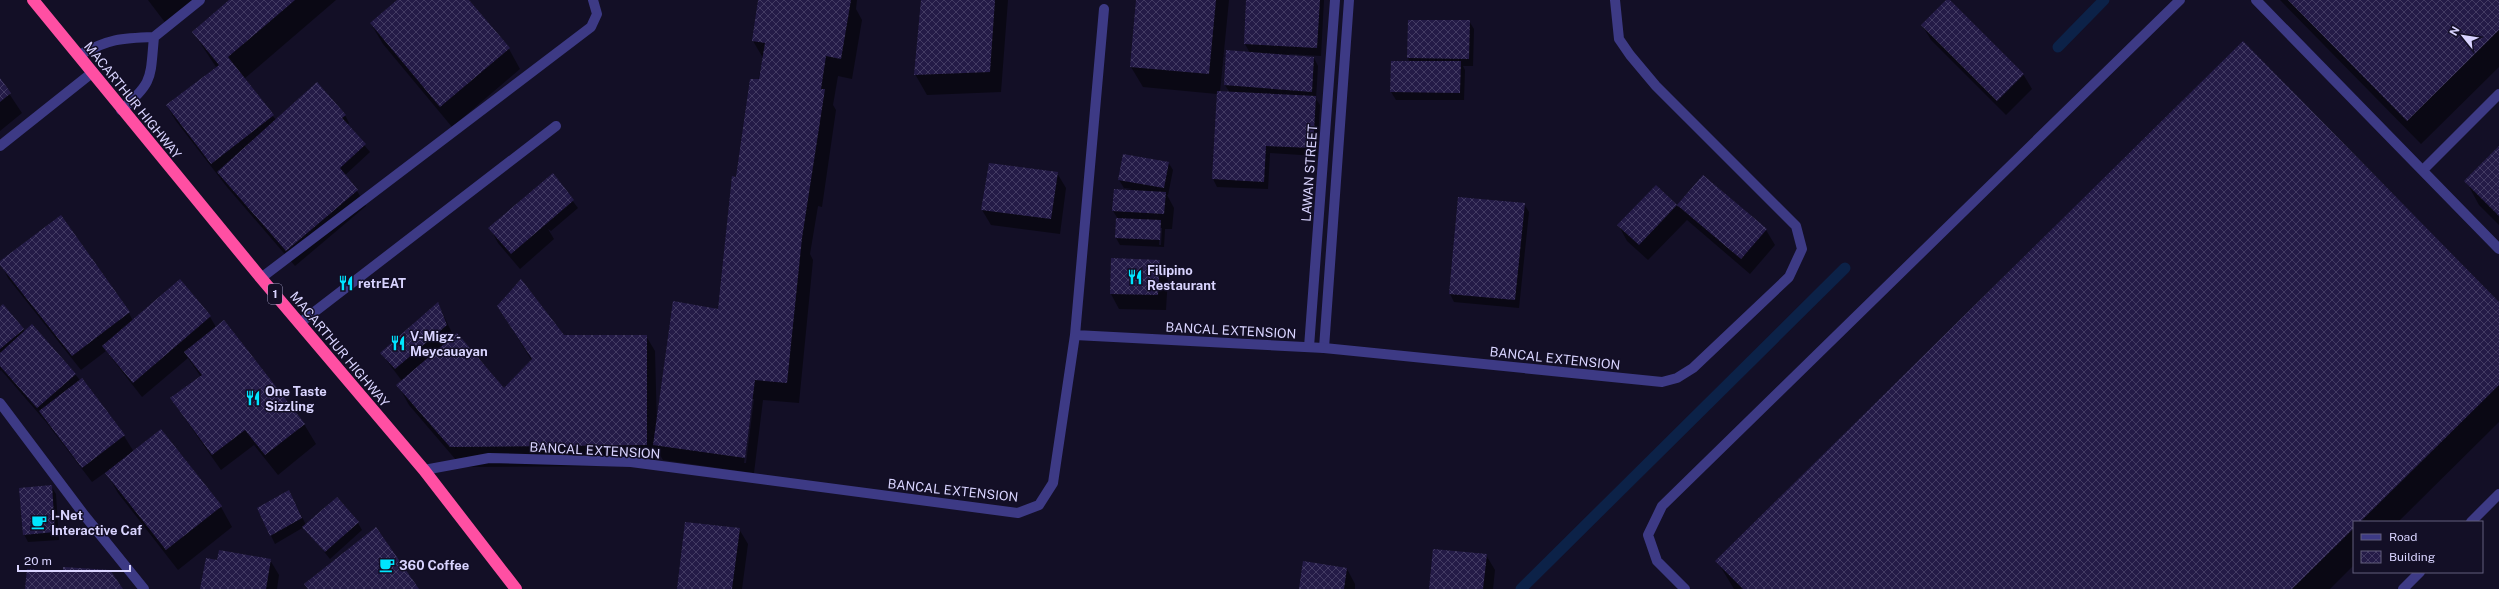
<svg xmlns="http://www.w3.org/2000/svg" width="2499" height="589" font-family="'Public Sans',sans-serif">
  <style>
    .shadow { fill: #0007; fill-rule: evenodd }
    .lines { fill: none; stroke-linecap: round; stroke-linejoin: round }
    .stream { stroke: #0c2248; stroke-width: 11 }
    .building { fill: url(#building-cross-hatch) }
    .lane { stroke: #3d3a85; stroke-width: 10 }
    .street { stroke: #3d3a85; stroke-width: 10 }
    .highway { stroke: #ff4fa3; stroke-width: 12 }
    .labels { text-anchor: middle; stroke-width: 3; stroke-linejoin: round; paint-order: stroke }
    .shield { fill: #130f26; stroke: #9e99be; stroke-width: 1 }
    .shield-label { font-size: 12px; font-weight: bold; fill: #d9d4ff }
    .street-label { font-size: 13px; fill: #d9d4ff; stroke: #130f26 }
    .poi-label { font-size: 13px; font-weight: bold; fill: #d9d4ff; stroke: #130f26; text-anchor: start }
  </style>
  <defs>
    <pattern id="building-cross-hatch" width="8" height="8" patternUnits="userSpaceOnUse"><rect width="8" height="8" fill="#241b47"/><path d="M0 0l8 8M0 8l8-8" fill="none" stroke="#433b63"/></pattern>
  </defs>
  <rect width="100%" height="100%" fill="#130f26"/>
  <path class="shadow" d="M148,0H198L167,25Z
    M231,0H336L244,79L276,120L345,115L349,123L347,125L370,152L344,176L357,191L366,206L295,266L227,187L176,121L167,106L216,67L193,32Z
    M399,0H468L509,49L520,69L452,127L383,44L371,24Z
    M758,0H857L856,9L862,20L852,79L838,76L833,105L836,110L822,207L818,206L810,254L813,260L799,403L763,400L754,473L663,460L655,447V460H612V466L462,467L409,405L398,385L402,381L381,353L438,304L454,337L504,389L532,361L498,306L564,336H646L655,351L657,428L718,310L737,177L763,58L753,41ZM752,399H754L746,463H744Z
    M922,0H1008L1001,92L927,95L915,74Z
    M1137,0H1229L1220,92L1230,93L1225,85L1250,53L1245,44L1247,0H1324L1321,56L1289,54V56L1314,58L1318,66L1316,99L1320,105L1317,156L1270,153L1268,189L1217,187L1213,179L1217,94L1143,87L1131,67Z
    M1947,0L2023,74L2032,89L2006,115L1931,40L1922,25Z
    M2280,0H2499V67L2421,144Z
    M1469,21L1474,29L1473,66H1463L1465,70L1464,100H1396L1391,92L1410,62L1408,58Z
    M0,80L22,113L0,131Z
    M2499,148V225L2479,205L2466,181Z
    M1168,162L1173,170L1168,195H1167L1174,208L1172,229H1165L1164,247L1120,245L1116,238L1118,219L1113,211L1115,190L1133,189L1124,188L1119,180ZM1160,228H1162L1161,245H1159Z
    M1057,173L1066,188L1060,234L991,225L982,210Z
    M553,175L578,208L551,231L548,229L554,239L520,269L498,243L490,228Z
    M1703,176L1766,230L1775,245L1750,274L1687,220L1648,260L1627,241L1619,226L1656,186L1678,207Z
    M1524,204L1529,212L1519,308L1454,302L1450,294Z
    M1159,261L1168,276L1166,310L1119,309L1111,294Z
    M0,262L129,313L133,321L210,317L216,327L304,424L316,444L278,475L254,445L221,470L171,399L201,377L188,358L142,397L106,351L81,370L8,278Z
    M2499,303V422L2398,522H2354V565L2330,589H1734L1717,561Z
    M3,305L25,332L75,374L124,436L134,452L221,507L232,527L178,570L118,493L106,472L92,482L46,422L1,370L0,371V308Z
    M51,486L56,494L59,540L28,542L24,534Z
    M289,491L306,525L358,523L362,530L330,559L304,527L275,544L258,509Z
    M739,529L748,544L742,589H678Z
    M1486,555L1495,570L1493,589H1430Z
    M270,560L279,575L277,589H201L218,562Z
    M1347,569L1355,584V589H1300Z"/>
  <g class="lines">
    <path class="stream" d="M2058,47L2104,0
      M1521,589L1845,268"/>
  </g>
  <path class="building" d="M229,0H295L228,57L274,115L211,164L166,105L219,65L192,32Z
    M397,0H469L510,48L440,107L370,23Z
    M758,0H851L841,59L826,56L821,89H825L802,238L787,383L755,380L745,458L653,445L673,301L718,309L732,176L736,177L750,79H759L765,43L752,41Z
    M921,0H995L990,72L914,75Z
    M1136,0H1216L1209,74L1130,67Z
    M1246,0H1320L1317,48L1244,44Z
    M1946,0H1950L2024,74L1997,101L1921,25Z
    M2288,0H2499V30L2407,121Z
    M1408,20H1470L1469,59L1407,58Z
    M2243,41L2499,302V385L2360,522H2354V528L2292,589H1743L1715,561Z
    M1226,50L1314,57L1312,92L1224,85Z
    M1391,61H1461L1460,93L1390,92Z
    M0,78L11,93L0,102Z
    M317,82L346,115L342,118L366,144L340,168L358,190L286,251L217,172Z
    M1217,91L1316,96L1313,148L1266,146L1264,182L1212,179Z
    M2499,146V216L2464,181Z
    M1123,154L1169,162L1164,188L1118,180Z
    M989,163L1058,172L1051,219L981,210Z
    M553,173L574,200L511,254L488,228Z
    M1703,175L1767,229L1741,259L1677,205Z
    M1656,185L1677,205L1639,245L1617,225Z
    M1114,189L1166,192L1164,214L1112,211Z
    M1458,197L1525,203L1515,300L1449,294Z
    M61,215L130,312L72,356L0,265V261Z
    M1116,218L1161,220L1160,240L1115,238Z
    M1111,258L1160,260L1158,295L1110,294Z
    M180,279L211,316L133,383L102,346Z
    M521,279L564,335H647V445L450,447L396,385L457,333L504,388L532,359L497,306Z
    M438,302L447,325L395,369L380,353Z
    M3,304L24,329L0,349V307Z
    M224,320L305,424L265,455L245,430L212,455L170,398L202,375L184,352Z
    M32,324L76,374L37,408L0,366V353Z
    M82,378L125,435L82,468L39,411Z
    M161,429L222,506L166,550L105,473Z
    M52,485L55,532L23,535L19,488Z
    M289,490L302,518L270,536L257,508Z
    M337,497L359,522L325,552L302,527Z
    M685,522L740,528L732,589H677Z
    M376,527L419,589H308L304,584Z
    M1433,549L1487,554L1483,589H1429Z
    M219,550L271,559L266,589H200L206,558L217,560Z
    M1303,561L1347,568L1344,589H1299Z
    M63,567L110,570L123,589H25L27,569L63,572Z"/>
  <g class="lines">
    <path class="lane" d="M2256,0L2499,249
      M154,37L200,0
      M79,55C109,39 120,38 154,37C150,78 154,82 121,110
      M0,146L93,72
      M2423,170L2499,94
      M261,278L591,27L597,14L593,0
      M300,323L556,126
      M1324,348L1349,0
      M2471,522L2499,494
      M1685,589L1657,561L1648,535L1662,506L2180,0
      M2403,589L2420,572"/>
    <path class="street" d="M1075,335L1324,348L1662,382L1677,378L1693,368L1789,277L1802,249L1796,226L1656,86L1630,55L1619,39L1615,0
      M1309,347L1335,0
      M0,403L85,516L144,589
      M424,470L489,458L631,462L1018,513L1039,505L1053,483L1075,335L1104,9"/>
    <path class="highway" d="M33,0L261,278L424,470L516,589"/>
  </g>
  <defs>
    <symbol id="restaurant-bare" viewBox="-9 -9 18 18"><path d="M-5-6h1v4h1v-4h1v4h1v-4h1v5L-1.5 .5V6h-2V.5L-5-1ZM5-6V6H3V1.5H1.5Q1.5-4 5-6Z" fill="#00e5ff" stroke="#130f26" stroke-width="2.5" paint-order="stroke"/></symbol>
    <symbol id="cafe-bare" viewBox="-9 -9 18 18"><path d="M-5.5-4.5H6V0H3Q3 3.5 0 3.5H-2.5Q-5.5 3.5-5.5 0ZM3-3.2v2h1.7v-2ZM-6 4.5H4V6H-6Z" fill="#00e5ff" stroke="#130f26" stroke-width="2.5" paint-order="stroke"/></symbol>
  </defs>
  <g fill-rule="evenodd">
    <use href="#restaurant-bare" x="1124" y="266" width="22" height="22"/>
    <use href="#restaurant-bare" x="335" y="272" width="22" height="22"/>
    <use href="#restaurant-bare" x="387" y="332" width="22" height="22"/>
    <use href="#restaurant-bare" x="242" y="387" width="22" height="22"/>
    <use href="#cafe-bare" x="28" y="511" width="22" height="22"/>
    <use href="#cafe-bare" x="376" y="554" width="22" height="22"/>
  </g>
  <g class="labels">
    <rect class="shield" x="268" y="284" width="14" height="20" rx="3"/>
    <g class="shield-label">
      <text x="275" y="298">1</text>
    </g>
    <g class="street-label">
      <text transform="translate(133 100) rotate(51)" y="5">MACARTHUR HIGHWAY</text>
      <text transform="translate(1309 173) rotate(-86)" y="5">LAWAN STREET</text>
      <text transform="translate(1231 330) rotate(3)" y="5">BANCAL EXTENSION</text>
      <text transform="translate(340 349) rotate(50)" y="5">MACARTHUR HIGHWAY</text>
      <text transform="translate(1555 358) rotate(6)" y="5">BANCAL EXTENSION</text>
      <text transform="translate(595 450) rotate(3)" y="5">BANCAL EXTENSION</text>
      <text transform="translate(953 490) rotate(6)" y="5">BANCAL EXTENSION</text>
    </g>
    <g class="poi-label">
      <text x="1147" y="275">Filipino<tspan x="1147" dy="15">Restaurant</tspan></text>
      <text x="358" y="288">retrEAT</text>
      <text x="410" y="341">V-Migz -<tspan x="410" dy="15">Meycauayan</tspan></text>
      <text x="265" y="396">One Taste<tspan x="265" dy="15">Sizzling</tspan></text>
      <text x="51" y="520">I-Net<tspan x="51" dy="15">Interactive Caf</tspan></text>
      <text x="399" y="570">360 Coffee</text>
    </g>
  </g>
  <rect x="2353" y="521" width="130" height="52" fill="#130f26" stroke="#625e7d"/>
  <rect x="2361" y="534" width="20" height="6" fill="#3d3a85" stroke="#625e7d"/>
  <text x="2389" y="541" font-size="12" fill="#d9d4ff">Road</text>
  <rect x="2361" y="551" width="20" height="12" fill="url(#building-cross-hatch)" stroke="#625e7d"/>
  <text x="2389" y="561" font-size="12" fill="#d9d4ff">Building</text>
  <g transform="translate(2463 36) rotate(300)" stroke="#130f26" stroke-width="3" paint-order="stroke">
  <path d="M0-3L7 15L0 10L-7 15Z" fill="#d9d4ff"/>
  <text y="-6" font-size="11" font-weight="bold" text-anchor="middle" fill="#d9d4ff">N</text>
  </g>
  <path d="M18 565v6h112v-6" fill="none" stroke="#d9d4ff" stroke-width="2"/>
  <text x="24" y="565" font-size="12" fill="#d9d4ff" stroke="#130f26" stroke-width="3" paint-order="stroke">20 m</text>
</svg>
